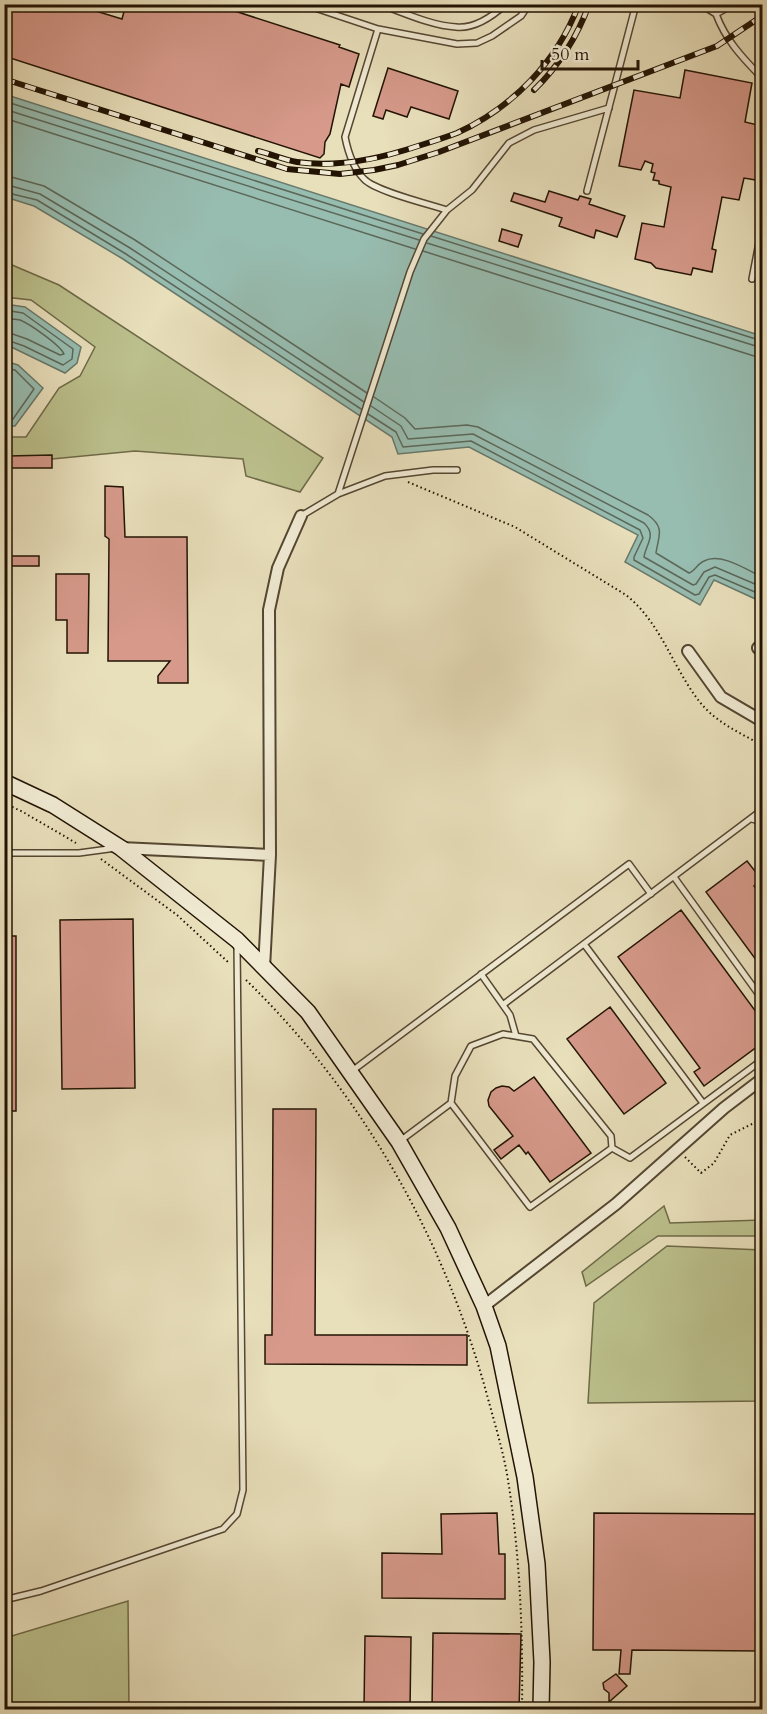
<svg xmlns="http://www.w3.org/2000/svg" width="767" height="1714" font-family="Cardo,serif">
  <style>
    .green { fill: #bbc08c; stroke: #6e6a48; stroke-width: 1.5 }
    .water { fill: #97bdb1; stroke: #68796b; stroke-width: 1.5 }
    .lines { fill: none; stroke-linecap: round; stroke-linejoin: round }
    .shore { stroke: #5c685a; stroke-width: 1.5 }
    .building { fill: #d6998a; stroke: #221303; stroke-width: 1.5 }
    .lane-casing { stroke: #544631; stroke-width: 8 }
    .street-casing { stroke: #544631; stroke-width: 14 }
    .secondary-casing { stroke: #221303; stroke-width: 18 }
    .path { stroke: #221303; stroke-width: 2; stroke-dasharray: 1.5 3; stroke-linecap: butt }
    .lane { stroke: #f0ead3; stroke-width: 5 }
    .street { stroke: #f0ead3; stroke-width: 10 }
    .secondary { stroke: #f0ead3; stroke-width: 15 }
    .rail-casing { stroke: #221303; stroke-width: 6 }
    .rail { stroke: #f0ead3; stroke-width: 4; stroke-dasharray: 11; stroke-linecap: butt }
  </style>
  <rect width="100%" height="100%" fill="#e8dfbb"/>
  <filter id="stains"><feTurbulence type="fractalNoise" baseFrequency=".00333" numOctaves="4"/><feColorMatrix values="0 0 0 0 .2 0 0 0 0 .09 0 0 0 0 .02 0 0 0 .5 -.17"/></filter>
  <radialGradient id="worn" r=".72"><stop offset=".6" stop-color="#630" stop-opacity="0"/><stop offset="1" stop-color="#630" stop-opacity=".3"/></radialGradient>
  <path class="green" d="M5,262L59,285L323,458L300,492L246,476L243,459L135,451L52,459L5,458V437H26L59,388L80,376L95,347L31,300L5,297Z
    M664,1206L670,1223L762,1220V1236H658L586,1286L582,1272Z
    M667,1246L762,1250V1401L588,1403L594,1303Z
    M128,1601L129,1709H5V1638Z"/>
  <path class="water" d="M4,94L762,336V602L714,580L700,605L625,562L638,535L469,447L398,454L392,437L123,259L34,206L5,197Z
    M5,304L25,307L81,347L77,363L65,373L5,344Z
    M5,361L18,365L43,388L15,426H5Z"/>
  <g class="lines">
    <path class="shore" d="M4,101L423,234
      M4,109L419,240
      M4,118L415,249
      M4,175L44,186L135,240L367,393
      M4,184L40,194L130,248L364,402
      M4,192L37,200L126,254L361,409
      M431,236L762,341
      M427,243L762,348
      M423,251L754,356L762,357
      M4,310L23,313L73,349L72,359L63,365L24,346L4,339
      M4,318C9,319 15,319 20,320C30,324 60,345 64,354L60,355L27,339L4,331
      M4,368L15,370L34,389L13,419L4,420
      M374,397L405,418L415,429L467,425L478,427L648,515C666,528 658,537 656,553L689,573C695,571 697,564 704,561C721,552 747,570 762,577
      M371,406L401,426L408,439L473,434L644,523C657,535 646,544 644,557L693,585L696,584L704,572L715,567L762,587
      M368,414L396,432L403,447L471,441L640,530L643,538L634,557V560L695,595L699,594L709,577L715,575L762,595"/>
  </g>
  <path class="building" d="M4,4H90L89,9L122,19L126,4H213L340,45L339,47L359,54L349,87L341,84L330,134L325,142L324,154L320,158L4,56Z
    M388,68L458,91L449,119L411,107L407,117L386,110L383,119L373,116Z
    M685,70L752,83L745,122L762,126V181L744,178L739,200L722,197L712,249L716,250L712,272L693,268L691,275L656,268L651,263L635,259L642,223L664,227L671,187L659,184V181L653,180L655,173L651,172L653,164L645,161L641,170L619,166L634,90L680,98Z
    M549,191L578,200L580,196L591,199L589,204L625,216L617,237L596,230L594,238L559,226L562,218L511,201L514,193L545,202Z
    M502,229L522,235L518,247L499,241Z
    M52,455V468H8V456Z
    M105,486L123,487L125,537H187L188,683H158V676L170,661H108L109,539L105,536Z
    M4,556H39V566H4Z
    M56,574H89L88,653H67V620H56Z
    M747,861L762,880L754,886L762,898V968L706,892Z
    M681,910L762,1020V1043L704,1086L694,1072L700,1068L618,957Z
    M133,919L135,1088L62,1089L60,920Z
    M4,936H16V1111H4Z
    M610,1007L666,1083L624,1114L567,1039Z
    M534,1077L591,1153L550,1182L528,1152L526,1154L519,1145L501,1159L494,1150L513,1136L489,1106L488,1100L491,1092L496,1088L502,1086L509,1087L514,1091Z
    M273,1109H316L315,1335H467V1365L265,1364V1335H272Z
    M497,1513L499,1554H505V1599L382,1598V1553L442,1554L441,1514Z
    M594,1513L762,1514V1651L632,1650L630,1674H619L621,1650H593Z
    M433,1633L521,1634L519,1710H432Z
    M365,1636L411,1637L410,1710H364Z
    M616,1674L627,1686L609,1702V1693L604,1689L603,1683Z"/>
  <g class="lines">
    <defs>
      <path id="lane" d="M303,4L378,29L457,44L477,43L492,36L521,16L529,4
        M379,4C402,12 432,26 456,27C475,29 493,16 506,4
        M700,4L716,14L734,4
        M716,14C726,41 743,58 762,78
        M378,29L345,137C348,152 353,168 364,179C375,191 428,204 447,210
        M587,191L636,4
        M752,279L762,227
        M338,494L385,476L433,470H457
        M301,516L338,494L410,272L424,239L447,210L472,190L509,143L534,130L609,108
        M752,819L762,822
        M4,853H79L116,848
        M674,877L762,999
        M584,944L703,1103
        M481,974L510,1015L516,1036
        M504,1004L762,810
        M503,1034L533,1039L611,1136L612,1148L530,1207L451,1103L455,1076L471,1046Z
        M352,1071L629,864L651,894
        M400,1141L451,1103
        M612,1148L630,1158L762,1060
        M4,1600L41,1591L223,1529L237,1514L243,1490L237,945"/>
      <path id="street" d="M758,648L762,650
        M688,651L721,697L762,721
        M121,848L270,855
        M264,968L270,855L269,610L278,568L301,516
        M484,1306L616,1204L724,1108L762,1079"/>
      <path id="secondary" d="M4,782L53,805L121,848L237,940L308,1012L399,1142L448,1228L484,1306L498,1346L525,1477L537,1564L542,1662L541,1710"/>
    </defs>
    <use href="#lane" class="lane-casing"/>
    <use href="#street" class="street-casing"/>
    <use href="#secondary" class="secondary-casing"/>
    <path class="path" d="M408,482L515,527L626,595C661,623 672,666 699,701C715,722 740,733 762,745
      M4,803L23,812L76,843
      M101,859L177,915L229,963
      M246,980C363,1094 444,1238 487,1395C494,1421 502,1447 507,1474C520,1552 523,1631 522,1710
      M685,1157L701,1173L714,1163L730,1135L762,1119"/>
    <use href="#lane" class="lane"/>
    <use href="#street" class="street"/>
    <use href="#secondary" class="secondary"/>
    <defs>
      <path id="rail" d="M4,79L287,169L340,174L374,170L398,165L439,152L717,46L762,16
        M534,90C558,67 578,36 589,4
        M258,151C271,154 284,160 297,162C338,168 379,159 418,146C431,142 444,138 457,133C513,107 557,62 579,4"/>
    </defs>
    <use href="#rail" class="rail-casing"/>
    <use href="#rail" class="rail"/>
  </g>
  <rect width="767" height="1714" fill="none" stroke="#e8dfbb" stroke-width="24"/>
  <rect x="6" y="6" width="755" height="1702" fill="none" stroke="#221303" stroke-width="3"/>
  <rect x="12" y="12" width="743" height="1690" fill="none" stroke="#221303" stroke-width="1.5"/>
  <path d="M542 60v9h96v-9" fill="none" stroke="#221303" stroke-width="3"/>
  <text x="551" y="60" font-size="18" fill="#221303" stroke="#f0ead3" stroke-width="4.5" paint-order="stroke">50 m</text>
  <rect width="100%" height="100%" filter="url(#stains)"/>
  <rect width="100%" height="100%" fill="url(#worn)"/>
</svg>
